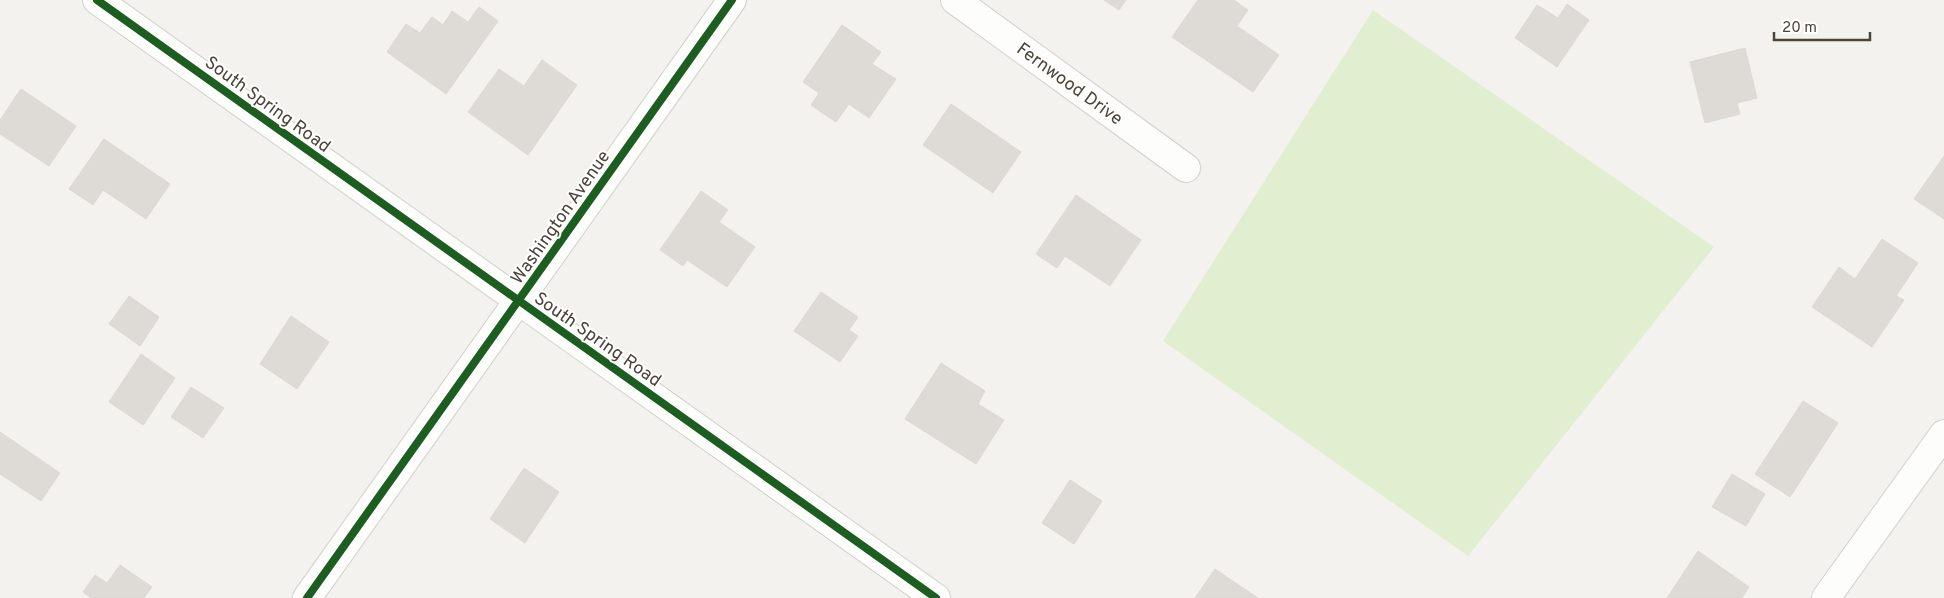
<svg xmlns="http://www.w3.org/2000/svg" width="1944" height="598" font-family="Overpass,sans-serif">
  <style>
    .green { fill: #e1eecf }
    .building { fill: #dedbd6; stroke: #dcd9d4 }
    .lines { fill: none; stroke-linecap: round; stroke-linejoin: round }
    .minor-casing { stroke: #d2d0cb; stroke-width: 30 }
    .minor { stroke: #fdfdfc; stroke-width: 28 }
    .cycleway-casing { stroke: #fff; stroke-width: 11 }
    .cycleway { stroke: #1b5e20; stroke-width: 8 }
    .labels { text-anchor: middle; stroke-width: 4; stroke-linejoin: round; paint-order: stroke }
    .street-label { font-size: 18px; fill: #4b4439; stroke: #fff }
  </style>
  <rect width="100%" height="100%" fill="#f4f2ee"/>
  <path class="green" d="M1373,10L1714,247L1468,556L1163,341Z"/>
  <path class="building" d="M1104,0H1126L1119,10Z
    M1198,0H1234L1248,10L1237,26L1279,55L1253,92L1172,37Z
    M1567,4L1589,20L1557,67L1515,38L1537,5L1558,18Z
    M479,7L498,21L446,94L387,52L406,24L420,33L432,17L443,25L452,11L468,22Z
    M842,25L881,52L872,64L896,79L869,118L849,104L836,122L811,105L819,93L803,82Z
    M1745,48L1757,98L1737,103L1740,114L1705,123L1690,62Z
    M542,60L577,85L528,155L468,112L499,69L524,86Z
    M21,89L76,126L49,166L0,134V120Z
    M951,104L1021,152L993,193L923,145Z
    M104,139L170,184L146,219L103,190L93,205L69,189Z
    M1944,156V219L1914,199Z
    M701,191L728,210L719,222L755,247L727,287L687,260L683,266L660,250Z
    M1076,195L1141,240L1110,286L1065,256L1057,268L1036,254Z
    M1882,239L1918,263L1896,296L1904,300L1872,347L1812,307L1839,267L1855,279Z
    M821,292L858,317L849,330L858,336L840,362L794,331Z
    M129,296L159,317L140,346L109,324Z
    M291,316L329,342L297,389L260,364Z
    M141,354L175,378L143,425L109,402Z
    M941,363L985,391L978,404L1004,420L976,464L905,419Z
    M191,387L224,408L203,438L171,417Z
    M1803,401L1838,423L1790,497L1755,474Z
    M0,432L60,473L41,501L0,474Z
    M524,468L559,492L525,543L490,519Z
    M1732,474L1765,494L1746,526L1712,507Z
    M1070,480L1102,501L1074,544L1042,523Z
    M1698,551L1749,587L1742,598H1667Z
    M120,565L152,587L144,598H91L83,592L95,575L107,583Z
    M1215,569L1258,598H1195Z"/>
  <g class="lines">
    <defs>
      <g id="minor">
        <path d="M97,0L936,598"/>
        <path id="s1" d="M955,0L1186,168"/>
        <path d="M307,598L732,0"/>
        <path d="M1826,598L1944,434"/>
      </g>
    </defs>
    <use href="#minor" class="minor-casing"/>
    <use href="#minor" class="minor"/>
    <defs>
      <path id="cycleway" d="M97,0L936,598
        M307,598L732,0"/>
    </defs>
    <use href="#cycleway" class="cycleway-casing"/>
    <use href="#cycleway" class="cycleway"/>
  </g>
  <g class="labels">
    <g class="street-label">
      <text dy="6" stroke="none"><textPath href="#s1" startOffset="142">Fernwood Drive</textPath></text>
      <text transform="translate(268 104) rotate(36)" y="6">South Spring Road</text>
      <text transform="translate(560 217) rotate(-55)" y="6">Washington Avenue</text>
      <text transform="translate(598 339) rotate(35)" y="6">South Spring Road</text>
    </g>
  </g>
  <path d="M1774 32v8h96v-8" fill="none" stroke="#4b4439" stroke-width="2.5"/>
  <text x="1782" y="32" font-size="15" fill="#4b4439" stroke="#ffffff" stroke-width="4" paint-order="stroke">20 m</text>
</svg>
